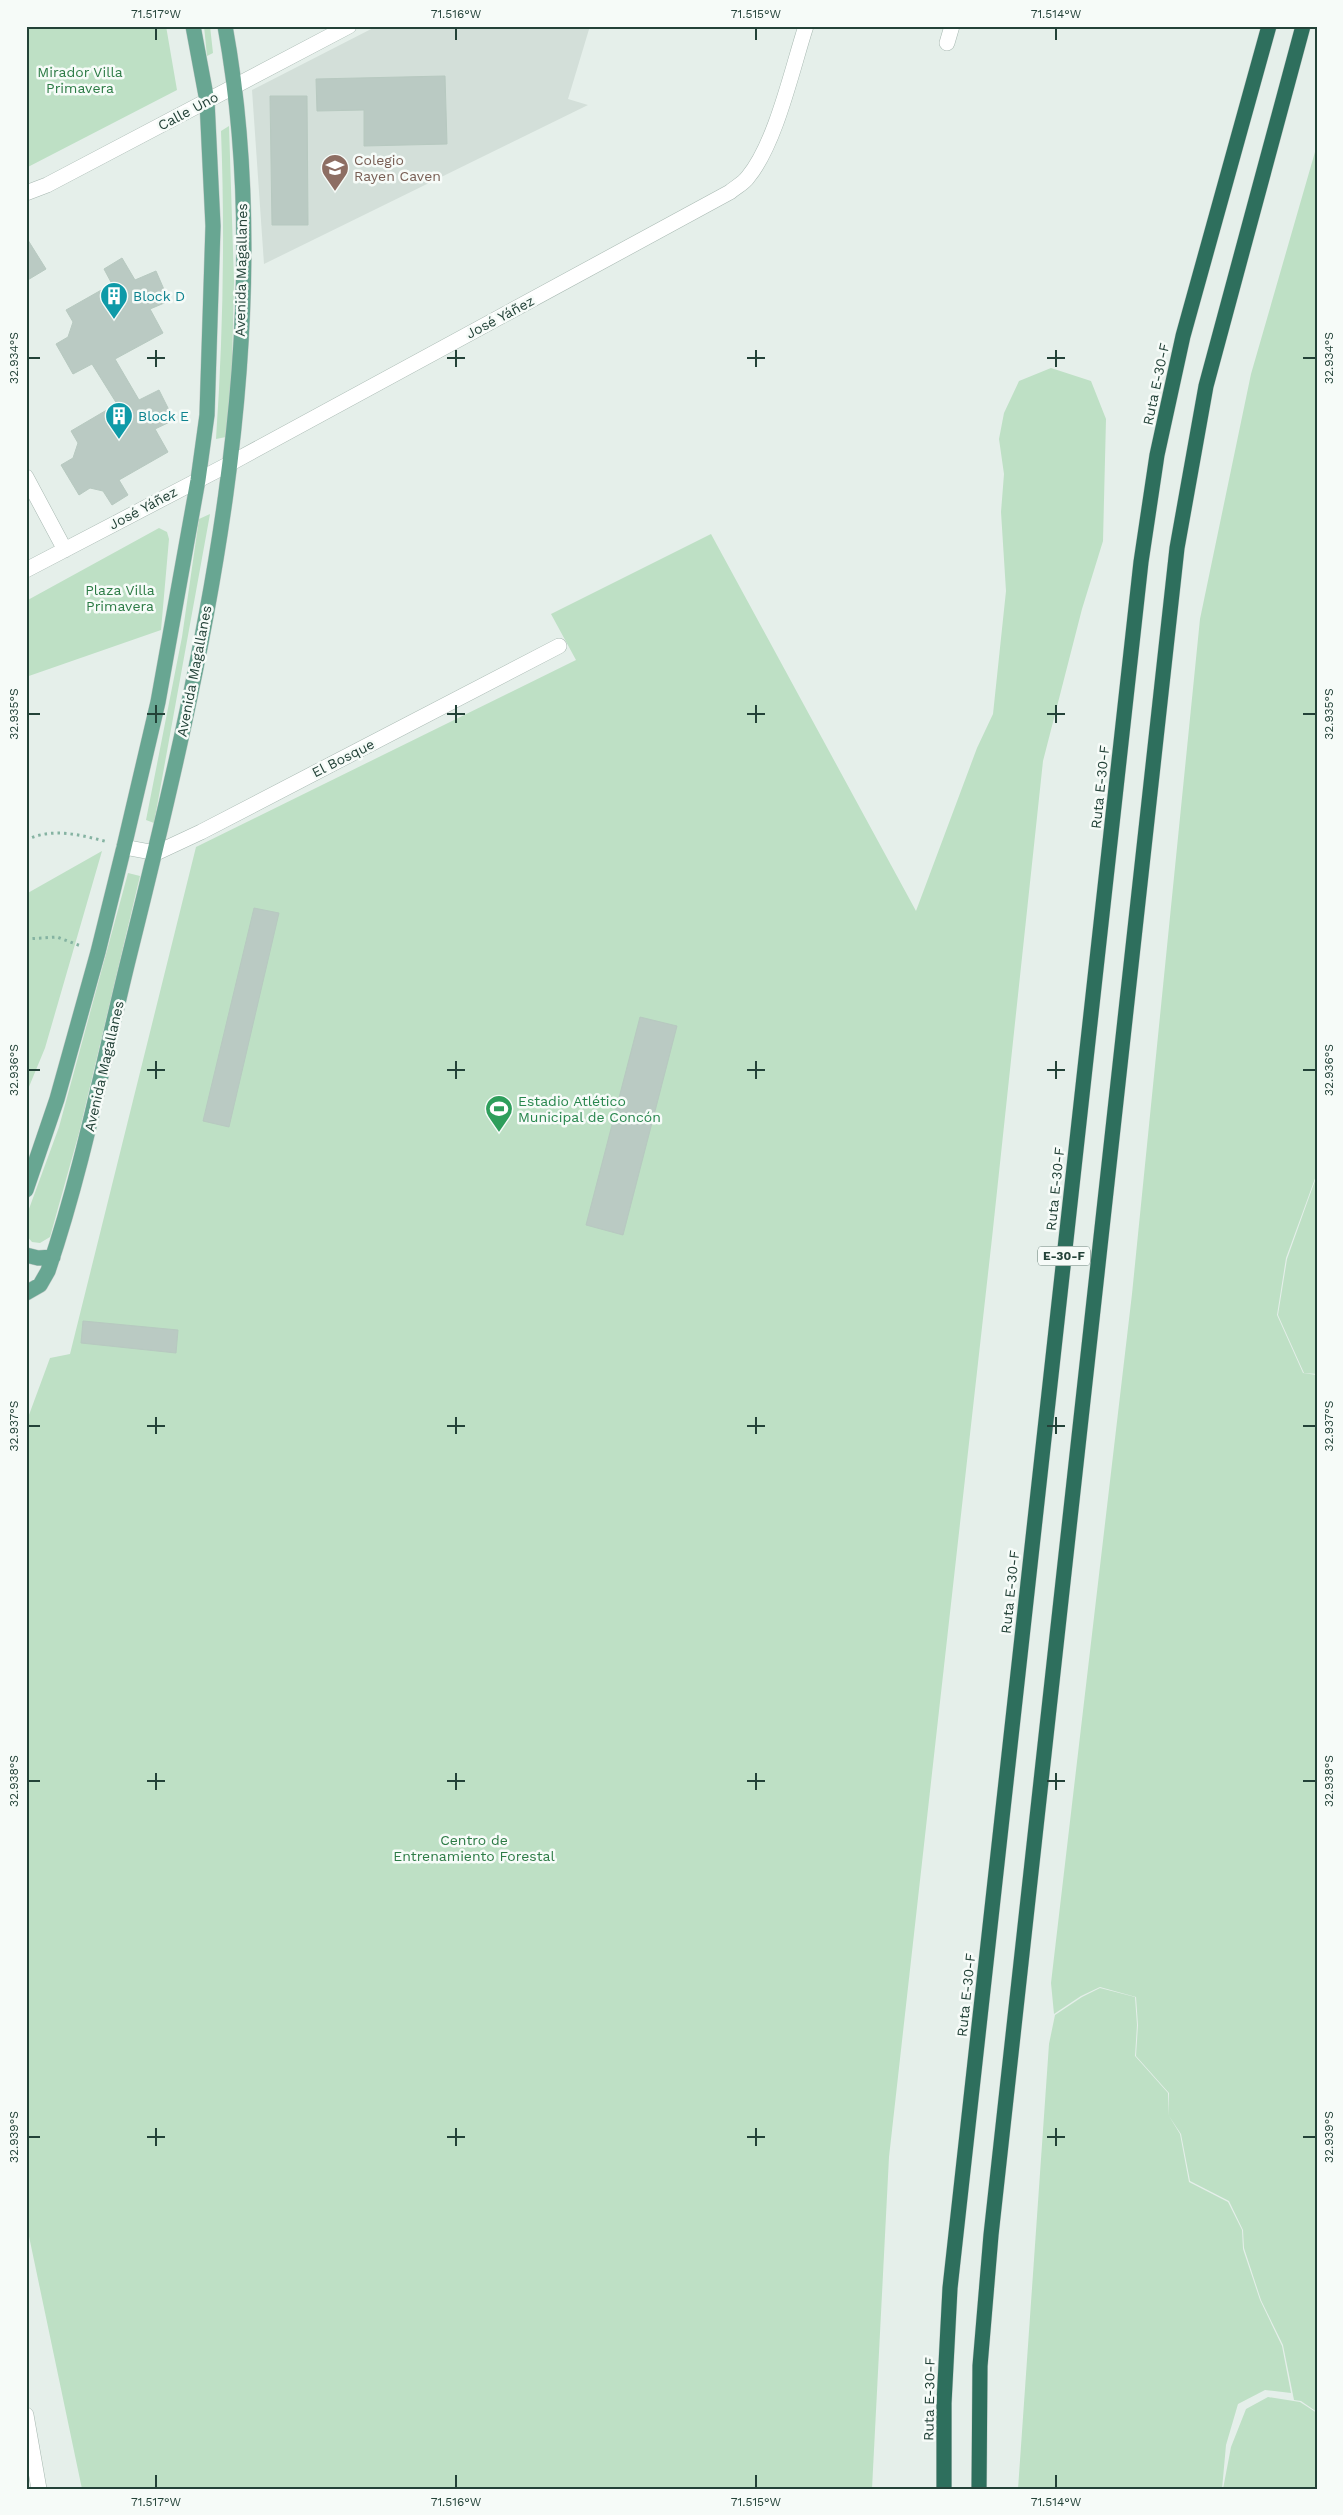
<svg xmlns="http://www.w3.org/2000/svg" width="1343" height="2515" font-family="'Work Sans',sans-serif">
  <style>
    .built { fill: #d3dfd9 }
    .green { fill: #bee0c5 }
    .building { fill: #bacac3; stroke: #b7c9c0 }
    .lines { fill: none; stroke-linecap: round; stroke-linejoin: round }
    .minor-casing { stroke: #a7b8b1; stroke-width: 16 }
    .major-casing { stroke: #c1cac7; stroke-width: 16 }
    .highway-casing { stroke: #c1cac7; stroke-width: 16 }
    .path { stroke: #85b3a2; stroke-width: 3; stroke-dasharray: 2.5 4; stroke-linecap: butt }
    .minor { stroke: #fff; stroke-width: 15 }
    .major { stroke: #68a692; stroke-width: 15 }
    .highway { stroke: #2e6f5d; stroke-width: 15 }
    .ticks { fill: none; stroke: #234238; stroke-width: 2 }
    .labels { text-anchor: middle; stroke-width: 5; stroke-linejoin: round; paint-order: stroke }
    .shield { fill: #f6fbf8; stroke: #627a72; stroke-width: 1 }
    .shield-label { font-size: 12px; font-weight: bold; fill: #234238 }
    .park-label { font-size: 14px; fill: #2c7b45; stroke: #f6fbf8 }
    .street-label { font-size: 14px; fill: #234238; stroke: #f6fbf8 }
    .education-label { font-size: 14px; fill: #785e54; stroke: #f6fbf8; text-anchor: start }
    .culture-label { font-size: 14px; fill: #0d838f; stroke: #f6fbf8; text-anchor: start }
    .leisure-label { font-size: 14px; fill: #27864d; stroke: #f6fbf8; text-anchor: start }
    .neatline { fill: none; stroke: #234238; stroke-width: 2 }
    .ticks-label { font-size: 12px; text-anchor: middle; fill: #234238 }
  </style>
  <rect width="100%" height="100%" fill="#e5efea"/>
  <path class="built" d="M377,26H590L568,99L588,105L264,264L252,90Z"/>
  <path class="green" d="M26,26H166L177,90L26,168Z
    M204,26H210L213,53L207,56Z
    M229,126L234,281L232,365L226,437L216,439C223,337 225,234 221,131Z
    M1317,145V1173L1286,1258L1277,1315L1303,1373L1317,1375V2412L1301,2401L1294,2400L1283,2345L1261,2300L1244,2248L1243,2230L1229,2201L1190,2181L1181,2134L1169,2116V2093L1136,2056L1138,2025L1136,1997L1100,1987L1081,1996L1054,2014L1051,1983L1132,1294L1200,619L1251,374Z
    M1051,368L1091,381L1106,419L1103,541L1082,609L1043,761L992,1238L889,2157L872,2489H82L26,2222V1423L50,1358L70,1354L196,847L576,660L551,614L711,534L916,911L977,748L993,714L1006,591L1001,512L1004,474L999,439L1004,413L1019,381Z
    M210,514L154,823L146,820L182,637L199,519Z
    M159,528L167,532L169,539L161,630L26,677V601Z
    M102,851L45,1048L26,1094V894Z
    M128,873L140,876L79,1133L50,1237L40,1243L32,1242L26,1235V1217L59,1127Z
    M1317,1175V1374L1304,1373L1278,1315L1287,1259Z
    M1100,1988L1135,1997L1137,2025L1135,2056L1168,2093L1169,2116L1180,2134L1189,2182L1228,2202L1242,2230L1243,2249L1260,2300L1282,2346L1291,2393L1265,2390L1238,2404L1226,2445L1222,2489H1018L1049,2044L1055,2015L1082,1997Z
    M1268,2397L1300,2402L1317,2413V2489H1223L1231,2447L1246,2409Z"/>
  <path class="building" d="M445,76L447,144L364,146V110L317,111L316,79Z
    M270,96H307L308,225H272Z
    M26,237L46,269L26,281Z
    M122,258L135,280L156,271L169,301L150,309L163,333L115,359L139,400L159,390L174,420L155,429L168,452L119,480L128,495L112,505L103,491L90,488L79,495L61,465L73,458L78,443L71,431L117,404L92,364L73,374L56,344L68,337L73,322L66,310L112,284L104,269Z
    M254,908L279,913L229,1127L203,1121Z
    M640,1017L677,1026L623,1235L586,1225Z
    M83,1321L178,1330L176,1353L81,1343Z"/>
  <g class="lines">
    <defs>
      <path id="minor" d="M947,43L952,26
        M26,193L47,185L349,26
        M26,477L65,550
        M26,570L231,463L730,192C736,187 744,183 748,177C776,143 792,69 806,26
        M124,847L156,853L201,832L559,646
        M26,2415L39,2489"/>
      <path id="major" d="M26,1190L57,1099L98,952L124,847L158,702L198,480L207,415L213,226L207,101L193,26
        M26,1255L38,1258L53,1257
        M26,1293L40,1285L48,1271C83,1168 103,1062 129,957C203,660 281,332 225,26"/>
      <path id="highway" d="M944,2489V2403L950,2288L1141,562L1157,455L1183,336L1269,26
        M979,2489L980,2366L991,2235L1177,548L1206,386L1303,26"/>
    </defs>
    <use href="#minor" class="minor-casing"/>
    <use href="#major" class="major-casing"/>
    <use href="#highway" class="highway-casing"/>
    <path class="path" d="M26,840C53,827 81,835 108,842
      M26,939L57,937L81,946"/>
    <use href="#minor" class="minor"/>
    <use href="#major" class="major"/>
    <use href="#highway" class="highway"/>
  </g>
  <path class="ticks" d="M156,28V40M456,28V40M756,28V40M1056,28V40M156,350V367M456,350V367M756,350V367M1056,350V367M28,358H40M147,358H165M447,358H465M747,358H765M1047,358H1065M1303,358H1316M156,705V723M456,705V723M756,705V723M1056,705V723M28,714H40M147,714H165M447,714H465M747,714H765M1047,714H1065M1303,714H1316M156,1061V1079M456,1061V1079M756,1061V1079M1056,1061V1079M28,1070H40M147,1070H165M447,1070H465M747,1070H765M1047,1070H1065M1303,1070H1316M156,1417V1434M456,1417V1434M756,1417V1434M1056,1417V1434M28,1426H40M147,1426H165M447,1426H465M747,1426H765M1047,1426H1065M1303,1426H1316M156,1773V1790M456,1773V1790M756,1773V1790M1056,1773V1790M28,1781H40M147,1781H165M447,1781H465M747,1781H765M1047,1781H1065M1303,1781H1316M156,2128V2146M456,2128V2146M756,2128V2146M1056,2128V2146M28,2137H40M147,2137H165M447,2137H465M747,2137H765M1047,2137H1065M1303,2137H1316M156,2475V2488M456,2475V2488M756,2475V2488M1056,2475V2488"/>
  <defs>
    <symbol id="school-pin" viewBox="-11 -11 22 30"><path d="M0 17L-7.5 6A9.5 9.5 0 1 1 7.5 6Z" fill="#8d6e63" stroke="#f6fbf8"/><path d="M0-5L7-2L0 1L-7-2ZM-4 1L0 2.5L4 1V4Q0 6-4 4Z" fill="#fff"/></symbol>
    <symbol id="building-pin" viewBox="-11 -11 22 30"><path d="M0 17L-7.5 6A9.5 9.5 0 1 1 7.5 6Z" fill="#0f9aa8" stroke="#f6fbf8"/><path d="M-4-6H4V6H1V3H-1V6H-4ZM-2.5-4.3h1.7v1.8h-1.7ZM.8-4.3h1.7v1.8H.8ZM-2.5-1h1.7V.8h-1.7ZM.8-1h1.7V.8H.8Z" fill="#fff"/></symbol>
    <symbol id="stadium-pin" viewBox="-11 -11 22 30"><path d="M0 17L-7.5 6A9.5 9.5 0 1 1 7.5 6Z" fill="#2e9e5b" stroke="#f6fbf8"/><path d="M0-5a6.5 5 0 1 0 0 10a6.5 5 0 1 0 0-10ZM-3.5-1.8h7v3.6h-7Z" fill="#fff"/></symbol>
  </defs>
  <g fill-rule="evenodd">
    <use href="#school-pin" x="319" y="152" width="32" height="43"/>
    <use href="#building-pin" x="98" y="280" width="32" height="43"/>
    <use href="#building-pin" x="103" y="400" width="32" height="43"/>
    <use href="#stadium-pin" x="483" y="1093" width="32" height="43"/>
  </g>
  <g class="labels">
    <rect class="shield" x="1038" y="1246.5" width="52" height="19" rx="4"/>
    <g class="shield-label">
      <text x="1064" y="1260">E-30-F</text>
    </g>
    <g class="park-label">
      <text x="80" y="77">Mirador Villa<tspan x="80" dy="16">Primavera</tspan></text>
      <text x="120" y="595">Plaza Villa<tspan x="120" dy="16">Primavera</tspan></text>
      <text x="474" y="1845">Centro de<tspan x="474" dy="16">Entrenamiento Forestal</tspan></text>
    </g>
    <g class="street-label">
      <text transform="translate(188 111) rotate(-28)" y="5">Calle Uno</text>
      <text transform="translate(241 270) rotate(-89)" y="5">Avenida Magallanes</text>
      <text transform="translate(500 317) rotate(-28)" y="5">José Yáñez</text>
      <text transform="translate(1156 384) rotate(-78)" y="5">Ruta E-30-F</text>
      <text transform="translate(143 508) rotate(-28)" y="5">José Yáñez</text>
      <text transform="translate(194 671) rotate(-79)" y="5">Avenida Magallanes</text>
      <text transform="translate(343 758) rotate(-27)" y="5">El Bosque</text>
      <text transform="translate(1100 787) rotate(-84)" y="5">Ruta E-30-F</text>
      <text transform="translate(104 1066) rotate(-77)" y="5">Avenida Magallanes</text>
      <text transform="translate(1055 1189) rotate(-84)" y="5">Ruta E-30-F</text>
      <text transform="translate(1010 1592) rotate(-84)" y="5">Ruta E-30-F</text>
      <text transform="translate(966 1995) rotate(-84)" y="5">Ruta E-30-F</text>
      <text transform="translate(929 2399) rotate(-89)" y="5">Ruta E-30-F</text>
    </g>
    <g class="education-label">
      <text x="354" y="165">Colegio<tspan x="354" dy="16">Rayen Caven</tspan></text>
    </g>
    <g class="culture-label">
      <text x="133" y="301">Block D</text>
      <text x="138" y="421">Block E</text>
    </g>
    <g class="leisure-label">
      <text x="518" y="1106">Estadio Atlético<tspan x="518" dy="16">Municipal de Concón</tspan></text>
    </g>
  </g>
  <rect width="1343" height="2515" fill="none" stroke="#f6fbf8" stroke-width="55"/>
  <rect x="28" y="28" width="1288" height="2460" class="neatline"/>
  <g class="ticks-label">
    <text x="156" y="18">71.517°W</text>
    <text x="456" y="18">71.516°W</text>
    <text x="756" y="18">71.515°W</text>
    <text x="1056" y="18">71.514°W</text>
    <text transform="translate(14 358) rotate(-90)" y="4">32.934°S</text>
    <text transform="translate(1329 358) rotate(-90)" y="4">32.934°S</text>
    <text transform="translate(14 714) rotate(-90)" y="4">32.935°S</text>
    <text transform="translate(1329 714) rotate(-90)" y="4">32.935°S</text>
    <text transform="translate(14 1070) rotate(-90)" y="4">32.936°S</text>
    <text transform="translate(1329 1070) rotate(-90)" y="4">32.936°S</text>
    <text transform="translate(14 1426) rotate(-90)" y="4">32.937°S</text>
    <text transform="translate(1329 1426) rotate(-90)" y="4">32.937°S</text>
    <text transform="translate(14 1781) rotate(-90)" y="4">32.938°S</text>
    <text transform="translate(1329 1781) rotate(-90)" y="4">32.938°S</text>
    <text transform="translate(14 2137) rotate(-90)" y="4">32.939°S</text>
    <text transform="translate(1329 2137) rotate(-90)" y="4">32.939°S</text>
    <text x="156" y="2506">71.517°W</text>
    <text x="456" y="2506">71.516°W</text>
    <text x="756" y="2506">71.515°W</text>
    <text x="1056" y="2506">71.514°W</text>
  </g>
</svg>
